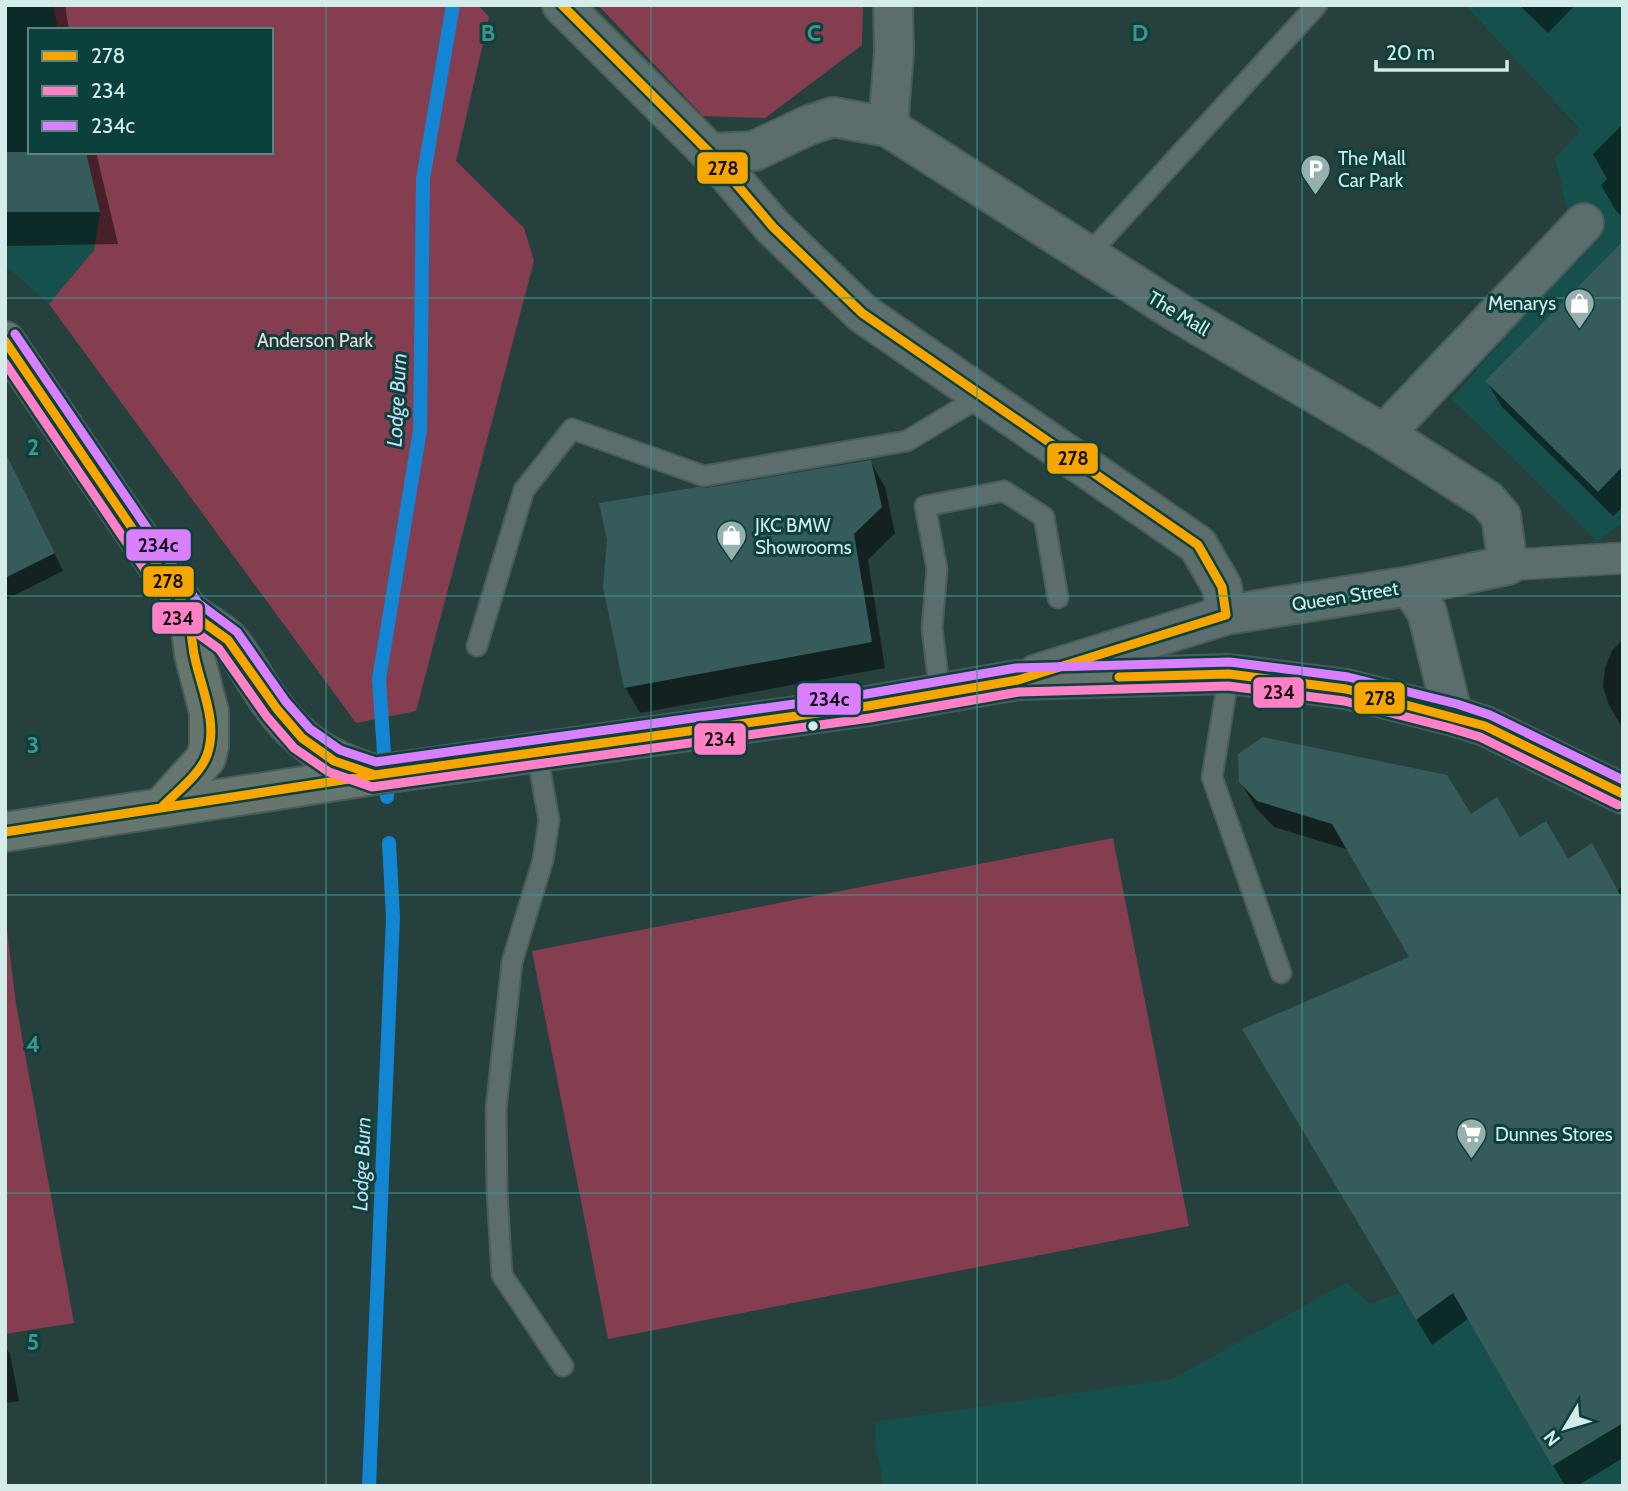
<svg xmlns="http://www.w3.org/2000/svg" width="1628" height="1491" font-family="Cabin,sans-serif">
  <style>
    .built { fill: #15504c }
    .green { fill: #853d50 }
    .shadow { fill: #0007 }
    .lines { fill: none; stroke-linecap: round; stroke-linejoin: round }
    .stream { stroke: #1286d2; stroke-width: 14 }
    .building { fill: #365b5b }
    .service-casing { stroke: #485d5b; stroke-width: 23 }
    .pedestrian-casing { stroke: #485d5b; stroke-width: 33 }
    .minor-casing { stroke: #485d5b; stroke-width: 42 }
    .primary-casing { stroke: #485d5b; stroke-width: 42 }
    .service { stroke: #5b6d6c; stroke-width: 19 }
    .pedestrian { stroke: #5b6d6c; stroke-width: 30 }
    .minor { stroke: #5b6d6c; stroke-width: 38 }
    .primary { stroke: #66766f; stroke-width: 38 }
    .bus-1-casing { stroke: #0c403c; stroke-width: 14 }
    .bus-2-casing { stroke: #0c403c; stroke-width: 14 }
    .bus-3-casing { stroke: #0c403c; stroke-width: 14 }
    .bus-1 { stroke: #f7a600; stroke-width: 9 }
    .bus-2 { stroke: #ff80c5; stroke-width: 9 }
    .bus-3 { stroke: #d880ff; stroke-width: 9 }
    .grid { fill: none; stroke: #40948d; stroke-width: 2; stroke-opacity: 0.55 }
    .bus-dot { fill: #d3ece9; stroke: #0c403c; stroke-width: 2.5 }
    .labels { text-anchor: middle; stroke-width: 6; stroke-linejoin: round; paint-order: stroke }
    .poi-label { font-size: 19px; fill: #d3ece9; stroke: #0c403c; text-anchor: start }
    .street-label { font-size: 19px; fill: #d3ece9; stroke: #0c403c }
    .park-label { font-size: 19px; fill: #f7d5db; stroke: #0c403c }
    .water-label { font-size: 21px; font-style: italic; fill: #c4dbf0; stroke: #0c403c }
    .grid-label { font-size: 23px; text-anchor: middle; font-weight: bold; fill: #40948d; stroke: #0c403c; stroke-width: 6; stroke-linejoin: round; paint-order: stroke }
    .line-badge { stroke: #0c403c; stroke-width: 2.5 }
    .pale-badge-label { font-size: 19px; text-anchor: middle; font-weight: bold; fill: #111 }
  </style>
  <rect width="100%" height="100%" fill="#25403d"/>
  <path class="built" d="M5,5H53L58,30H30V152L100,212L94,250L49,304L5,265Z
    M1465,5H1623V523L1597,541L1452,399L1577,254L1555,158L1581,130Z
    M1346,1283L1370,1304L1399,1293L1416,1320L1453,1293L1552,1466L1623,1423V1486H884L876,1449L875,1422L1172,1379Z"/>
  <path class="green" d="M53,5H478L489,17L456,161L524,228L534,261L416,711L356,723L49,304L94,250L100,212L86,152H271V30H58Z
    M598,5H863L862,45L765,118L703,116Z
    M1113,838L1189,1226L608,1339L532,951Z
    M5,914L16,1004L74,1323L5,1334Z"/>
  <path class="shadow" d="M5,5H65L69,30H30V152H96L118,244L5,246Z
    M1519,5H1575L1548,33Z
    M1623,124V217L1616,211L1601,185L1607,179L1593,154Z
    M1623,281V507L1613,516L1502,407L1487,382Z
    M870,461L885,487L895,533L868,560L885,668L640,713L625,687L706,490Z
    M5,468L36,514L63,571L5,600Z
    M1623,639V729L1609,705L1603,687L1605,668L1612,651Z
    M1240,781L1470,816L1567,861L1617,891L1623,886V1458L1577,1486H1565L1469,1318L1432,1345L1259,1055L1412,958L1349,850L1274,827L1256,808Z
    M5,1346L10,1354L19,1401L5,1403Z"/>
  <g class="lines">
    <path class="stream" d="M387,797L379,679L420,430L423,179L453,5
      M369,1486L393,917L389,843"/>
  </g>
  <path class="building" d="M5,152H86L100,212H5Z
    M1623,241V466L1598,492L1485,381Z
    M5,452L55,553L5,578Z
    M871,460L882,507L854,534L872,642L624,688L603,587L607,540L599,503L698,487L706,488Z
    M1263,737L1447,775L1471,814L1497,797L1520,837L1546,821L1568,859L1592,843L1623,900V1423L1552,1466L1453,1293L1416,1320L1242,1029L1409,957L1332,824L1257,801L1239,782L1238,754Z"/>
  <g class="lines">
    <defs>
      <path id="service" d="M1087,256L1317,5
        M477,646L524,490L572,429L704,476L907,441L983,395
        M1229,674L1212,777L1281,973
        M940,694L932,628L937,569L925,506L1004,491L1044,517L1058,598
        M537,754L549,820L543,860L512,962L496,1109L497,1191L502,1275L563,1366"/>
      <path id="pedestrian" d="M1508,565L1623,558"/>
      <path id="minor" d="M562,5L710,153L773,227L862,313L1198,545L1222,587L1226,615
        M888,127L894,52L893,5
        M710,153L754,151L809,125L833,117L888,127L1180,314L1384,434L1487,500L1501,516L1508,565L1410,586L1226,615L1037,674
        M1384,434L1584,223
        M1410,586L1427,612L1453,716"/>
      <path id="primary" d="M5,341L189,612L194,654L209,712V746L206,758L161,808
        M189,612C202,622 222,631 232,644C246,662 257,684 270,702C300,744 326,758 373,774
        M5,832L375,775L868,706L1018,680L1229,674L1346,689L1453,716L1485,726L1623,794"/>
    </defs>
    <use href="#service" class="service-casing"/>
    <use href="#pedestrian" class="pedestrian-casing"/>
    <use href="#minor" class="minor-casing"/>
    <use href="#primary" class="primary-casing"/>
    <use href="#service" class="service"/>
    <use href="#pedestrian" class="pedestrian"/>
    <use href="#minor" class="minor"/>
    <use href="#primary" class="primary"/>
    <defs>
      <path id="bus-1" d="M562,5L710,153L773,227L862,313L1198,545L1222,587L1226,615
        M5,341L189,612L228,640L277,709L302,738L334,761L375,775
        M1119,677L1229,674L1346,689L1485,726L1623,794
        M161,808C175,793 200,775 207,755C219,722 200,686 194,654C191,636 191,619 182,602
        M5,832L375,775L868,706L1018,680L1226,615"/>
      <path id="bus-2" d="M5,363L179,620L219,649L267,717L294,748L329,772L372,787L870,718L1019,692L1228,686L1344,701L1450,728L1480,737L1618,805"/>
      <path id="bus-3" d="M15,334L198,603L237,632L286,702L310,729L340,750L376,762L866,694L1016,668L1230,662L1348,677L1457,704L1490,715L1623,780"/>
    </defs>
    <use href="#bus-1" class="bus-1-casing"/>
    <use href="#bus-2" class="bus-2-casing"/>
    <use href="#bus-3" class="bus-3-casing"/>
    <use href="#bus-1" class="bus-1"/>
    <use href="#bus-2" class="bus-2"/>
    <use href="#bus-3" class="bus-3"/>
  </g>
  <path class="grid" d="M326,5V1486M651,5V1486M977,5V1486M1302,5V1486M5,298H1623M5,596H1623M5,895H1623M5,1193H1623"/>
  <defs>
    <symbol id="parking-pin" viewBox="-11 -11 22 30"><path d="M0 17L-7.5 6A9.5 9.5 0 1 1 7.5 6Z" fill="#96b0ad" stroke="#0c403c"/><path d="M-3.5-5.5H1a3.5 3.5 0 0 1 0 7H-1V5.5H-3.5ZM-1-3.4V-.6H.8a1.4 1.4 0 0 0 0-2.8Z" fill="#fff"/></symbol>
    <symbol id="shop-pin" viewBox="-11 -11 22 30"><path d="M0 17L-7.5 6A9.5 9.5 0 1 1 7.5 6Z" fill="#96b0ad" stroke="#0c403c"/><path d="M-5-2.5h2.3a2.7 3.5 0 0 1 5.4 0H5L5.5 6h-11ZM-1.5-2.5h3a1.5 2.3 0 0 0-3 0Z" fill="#fff"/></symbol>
    <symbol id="supermarket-pin" viewBox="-11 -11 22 30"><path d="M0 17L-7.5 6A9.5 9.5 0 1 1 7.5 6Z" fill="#96b0ad" stroke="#0c403c"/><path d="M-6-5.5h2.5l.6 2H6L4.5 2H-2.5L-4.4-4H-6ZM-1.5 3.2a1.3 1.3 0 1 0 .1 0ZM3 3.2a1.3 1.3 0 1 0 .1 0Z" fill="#fff"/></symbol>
  </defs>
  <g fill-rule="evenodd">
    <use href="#parking-pin" x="1298" y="152" width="35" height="47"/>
    <use href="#shop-pin" x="1562" y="286" width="35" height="47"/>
    <use href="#shop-pin" x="714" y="518" width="35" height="47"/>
    <use href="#supermarket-pin" x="1454" y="1116" width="35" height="47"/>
  </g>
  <circle class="bus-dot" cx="813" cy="726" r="6"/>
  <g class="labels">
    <g class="poi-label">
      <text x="1338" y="165">The Mall<tspan x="1338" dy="22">Car Park</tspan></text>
      <text x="1556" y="310" text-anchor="end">Menarys</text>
      <text x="755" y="532">JKC BMW<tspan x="755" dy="22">Showrooms</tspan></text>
      <text x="1495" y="1141">Dunnes Stores</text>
    </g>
    <g class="street-label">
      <text transform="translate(1179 313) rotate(31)" y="7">The Mall</text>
      <text transform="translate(1345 596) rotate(-9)" y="7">Queen Street</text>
    </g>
    <g class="park-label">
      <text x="315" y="347">Anderson Park</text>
    </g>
    <g class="water-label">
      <text transform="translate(397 400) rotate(-87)" y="7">Lodge Burn</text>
      <text transform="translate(362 1164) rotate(-88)" y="7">Lodge Burn</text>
    </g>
  </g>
  <g class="grid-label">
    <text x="488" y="41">B</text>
    <text x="814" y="41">C</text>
    <text x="1140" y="41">D</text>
    <text x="33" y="455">2</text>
    <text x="33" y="753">3</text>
    <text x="33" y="1052">4</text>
    <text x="33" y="1350">5</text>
  </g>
  <g class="line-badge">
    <rect x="696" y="151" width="53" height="34" rx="7" fill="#f7a600"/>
    <rect x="1046" y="442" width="53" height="33" rx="7" fill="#f7a600"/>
    <rect x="125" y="528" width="67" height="34" rx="7" fill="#d880ff"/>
    <rect x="142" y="565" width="53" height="33" rx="7" fill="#f7a600"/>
    <rect x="151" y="601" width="53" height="34" rx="7" fill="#ff80c5"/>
    <rect x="1252" y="676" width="53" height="33" rx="7" fill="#ff80c5"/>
    <rect x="1353" y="681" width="53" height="34" rx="7" fill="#f7a600"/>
    <rect x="796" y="682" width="66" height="34" rx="7" fill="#d880ff"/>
    <rect x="693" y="722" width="54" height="34" rx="7" fill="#ff80c5"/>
  </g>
  <g class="pale-badge-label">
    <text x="723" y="175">278</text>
    <text x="1073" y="465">278</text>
    <text x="158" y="552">234c</text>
    <text x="168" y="588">278</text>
    <text x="178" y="625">234</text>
    <text x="1279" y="699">234</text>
    <text x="1380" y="705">278</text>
    <text x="829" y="706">234c</text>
    <text x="720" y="746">234</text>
  </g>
  <rect width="1628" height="1491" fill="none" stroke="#d3ece9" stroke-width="14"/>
  <rect x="28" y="28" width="245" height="126" fill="#0c403c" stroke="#5c8581" stroke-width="2"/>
  <rect x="42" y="51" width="35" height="10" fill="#f7a600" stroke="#5c8581" stroke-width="2"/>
  <text x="91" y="63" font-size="21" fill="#d3ece9">278</text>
  <rect x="42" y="86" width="35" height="10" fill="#ff80c5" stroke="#5c8581" stroke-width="2"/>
  <text x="91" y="98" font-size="21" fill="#d3ece9">234</text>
  <rect x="42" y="121" width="35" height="10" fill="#d880ff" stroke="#5c8581" stroke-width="2"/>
  <text x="91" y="133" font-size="21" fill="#d3ece9">234c</text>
  <g transform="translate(1565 1428) rotate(232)" stroke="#0c403c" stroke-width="5" paint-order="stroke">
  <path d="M0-5L12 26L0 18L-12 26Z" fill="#d3ece9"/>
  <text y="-10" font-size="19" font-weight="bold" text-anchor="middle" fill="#d3ece9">N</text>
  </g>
  <path d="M1376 60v10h131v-10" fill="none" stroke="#d3ece9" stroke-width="3.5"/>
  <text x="1386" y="60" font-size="21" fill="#d3ece9" stroke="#0c403c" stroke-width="5" paint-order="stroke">20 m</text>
</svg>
